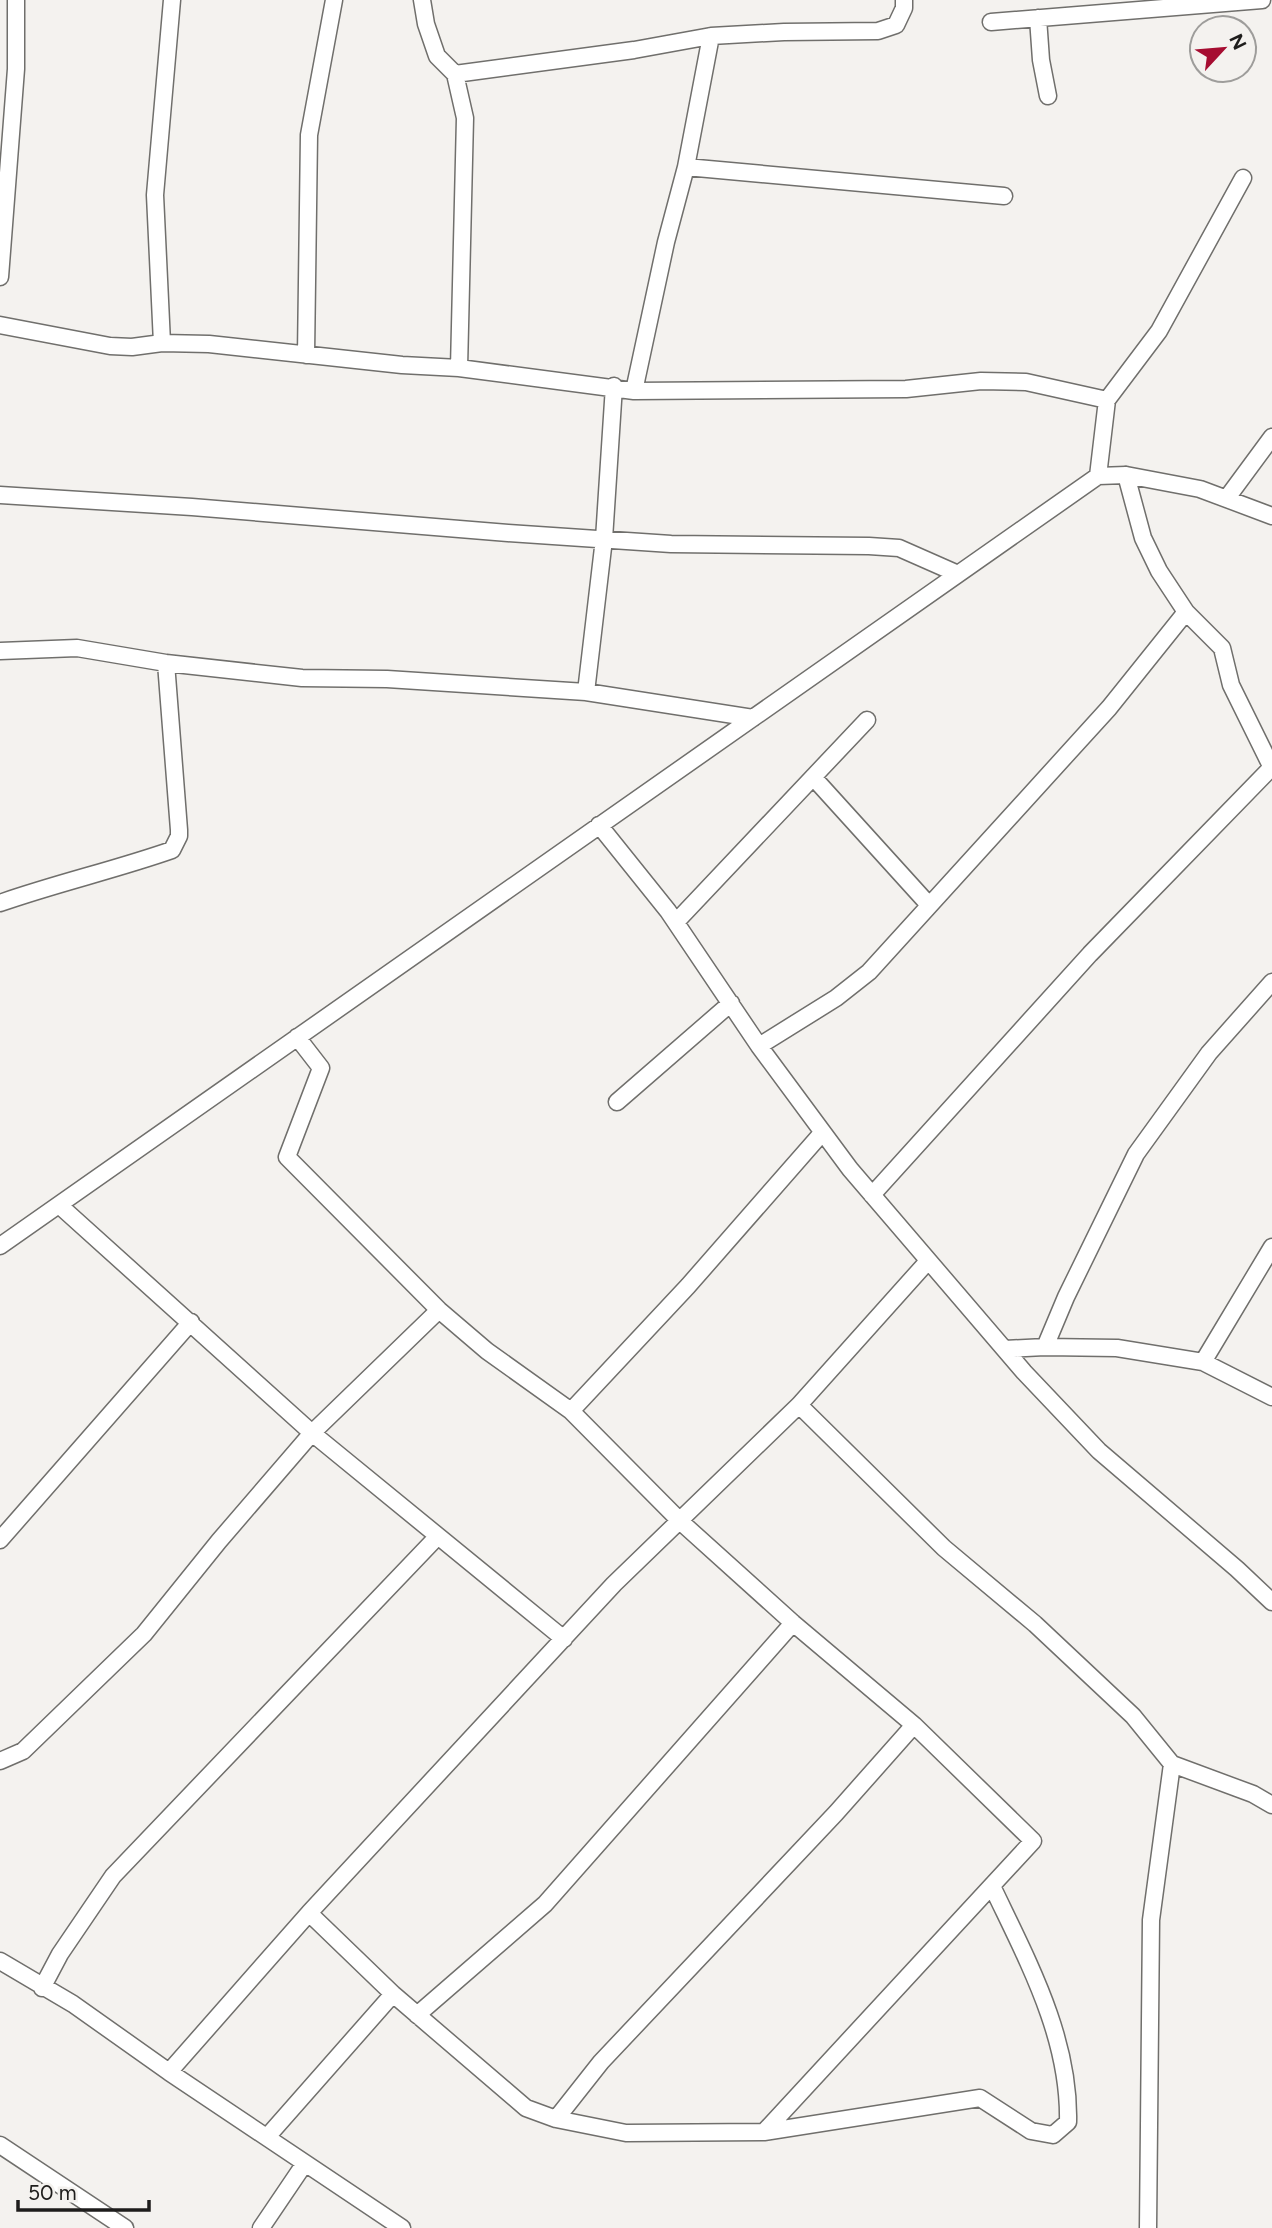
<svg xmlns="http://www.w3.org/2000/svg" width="1272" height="2228" font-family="Figtree,sans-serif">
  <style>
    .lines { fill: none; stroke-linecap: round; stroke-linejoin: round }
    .street-casing { stroke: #706f6c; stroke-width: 19 }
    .street { stroke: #fff; stroke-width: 16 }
  </style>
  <rect width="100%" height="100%" fill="#f4f2ef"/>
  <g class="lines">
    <defs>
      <path id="street" d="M422,0L426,24L437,56L455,74L465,118L459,368
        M1038,18L1041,60L1048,96
        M991,22L1262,0
        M455,74L634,50L711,36L784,32L878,31L896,25L904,8V0
        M686,167L1004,196
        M0,277L16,69V0
        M0,325L110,346L132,347L162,343L209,344L402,365L459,368L634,391L906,389L981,381L1026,382L1107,400L1098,476
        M162,343L155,195L172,0
        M306,355L309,135L334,0
        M634,391L666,242L686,167L711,36
        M1107,400L1159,331L1243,178
        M1126,475L1143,538L1159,571L1186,612L1222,648L1231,685L1272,768
        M0,495L192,507L508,533L671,544L869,546L899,548L958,574
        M1227,498L1272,437
        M0,651L77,648L166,663L302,678L387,679L586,692L753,718
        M586,692L604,539L614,386
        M813,777L929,905
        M599,825L668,911L759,1046L850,1169L1024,1372L1099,1451L1237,1569L1272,1602
        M0,903C57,883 115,870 172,850L179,836V830L166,663
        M676,922L867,720
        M297,1037L321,1068L287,1157L439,1310L487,1351L571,1411L681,1522L793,1623L914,1725L1033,1841L764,2132
        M759,1046L836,998L869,972L1109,708L1186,612
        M617,1102L731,1003
        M872,1195L1090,954L1272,767
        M59,1205L312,1433L564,1639
        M0,1246L1098,476L1126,475L1200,489L1272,516
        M1045,1347L1066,1297L1136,1154L1209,1053L1272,982
        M1005,1349L1045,1347L1117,1348L1203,1362L1272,1397
        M1203,1362L1272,1247
        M799,1405L944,1548L1035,1624L1133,1716L1172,1764L1253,1794L1272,1805
        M571,1411L688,1286L822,1133
        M0,1540L191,1322
        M0,1761L23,1751L144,1634L219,1541L312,1433L439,1310
        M309,1913L393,1994L526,2108L556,2119L626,2133L764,2132L980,2098L1031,2131L1053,2135L1068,2122C1070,2037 1027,1960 992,1886
        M0,1961L73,2004L169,2072L402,2228
        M42,1988L60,1954L113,1876L438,1536
        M417,2015L545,1904L793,1623
        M169,2072L309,1913L614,1584L799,1405L928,1261
        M556,2119L601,2062L836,1813L914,1725
        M267,2137L393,1994
        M0,2145L125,2228
        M261,2228L305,2163
        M1148,2228L1151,1920L1172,1764"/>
    </defs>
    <use href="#street" class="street-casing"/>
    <use href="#street" class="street"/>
  </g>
  <g transform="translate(1223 49) rotate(64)"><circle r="33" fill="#f4f2ef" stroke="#9e9d9b" stroke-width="2"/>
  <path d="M0-5L12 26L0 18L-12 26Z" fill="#a60d31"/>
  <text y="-10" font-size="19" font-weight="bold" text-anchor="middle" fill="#1e1d1c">N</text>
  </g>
  <path d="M18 2200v10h131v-10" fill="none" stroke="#1e1d1c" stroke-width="3.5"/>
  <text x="28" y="2200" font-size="21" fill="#1e1d1c" stroke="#f4f2ef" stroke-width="5" paint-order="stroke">50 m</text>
</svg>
